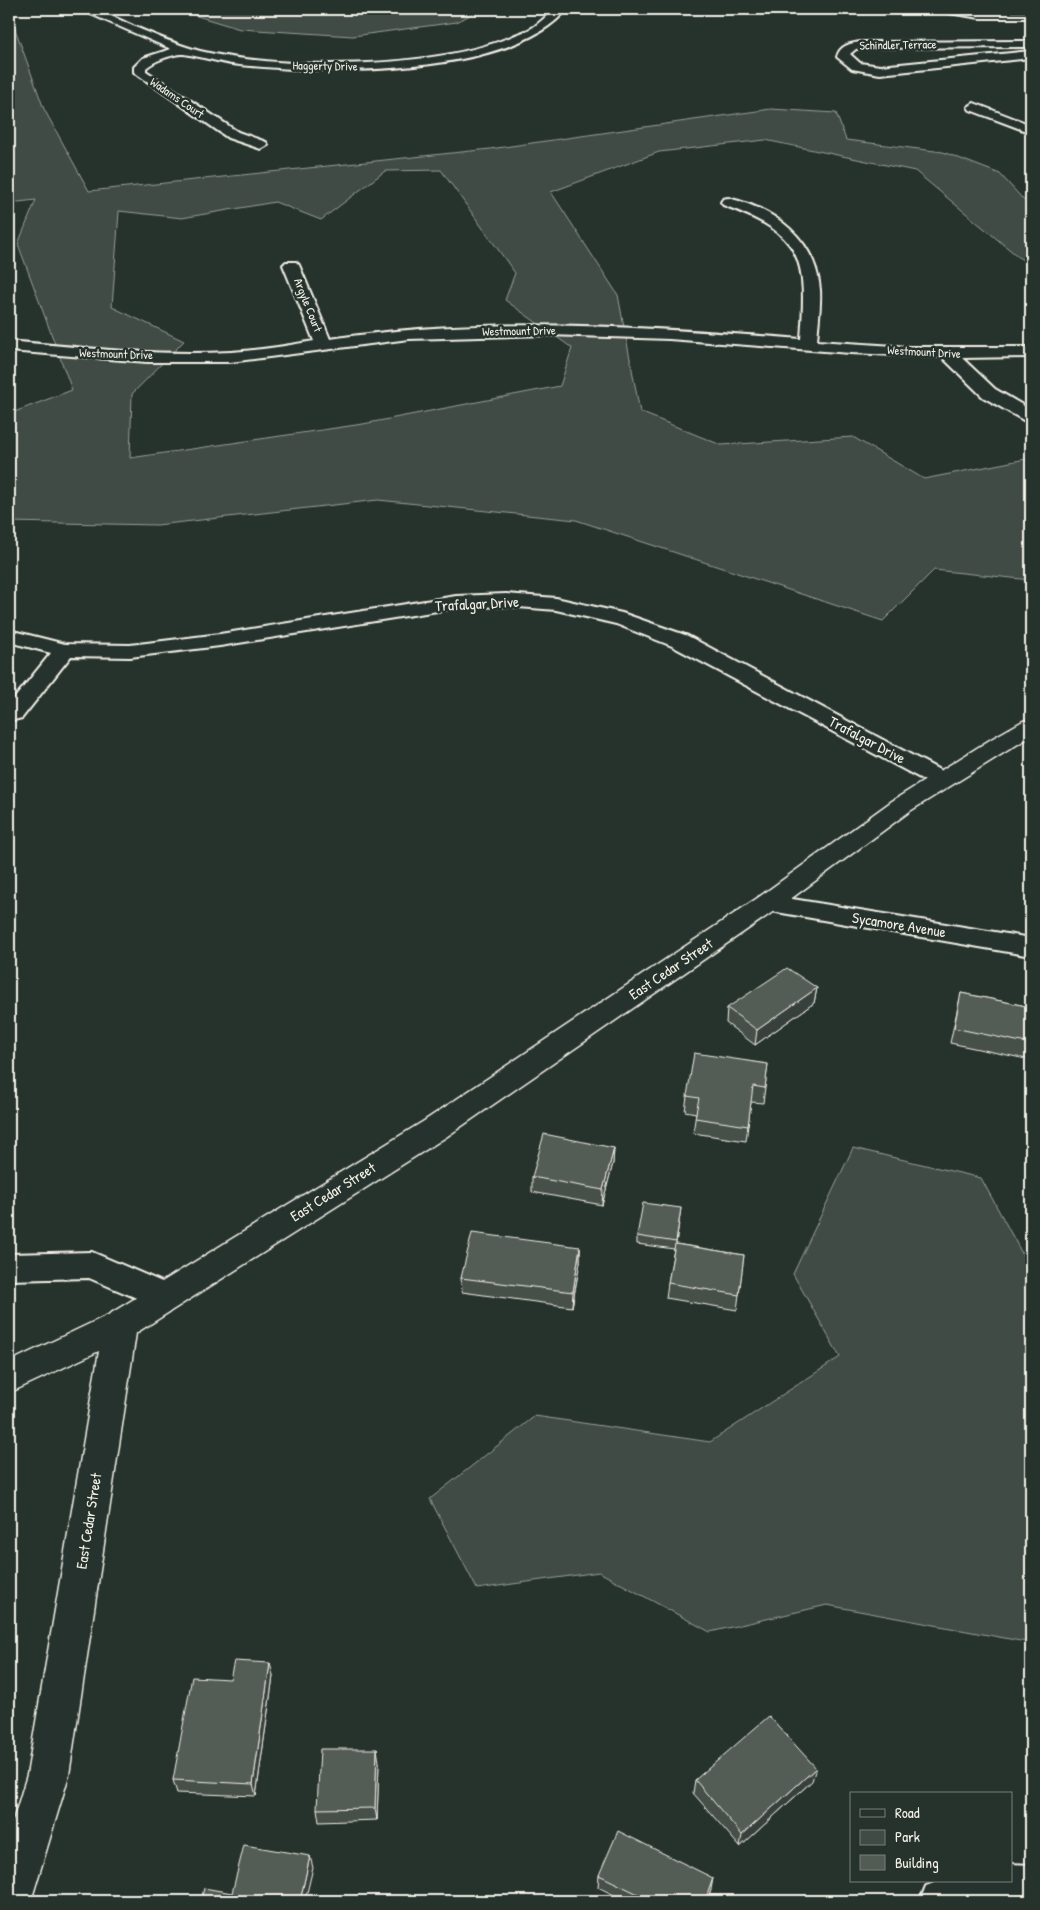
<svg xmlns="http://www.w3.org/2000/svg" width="1040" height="1910" font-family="'Patrick Hand',sans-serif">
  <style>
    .green { fill: #414b45; stroke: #9a9e96; fill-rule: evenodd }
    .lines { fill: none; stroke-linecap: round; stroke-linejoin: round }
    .street-casing { stroke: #f4f1e8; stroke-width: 4 }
    .secondary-casing { stroke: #f4f1e8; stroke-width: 3 }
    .street { fill: #26332d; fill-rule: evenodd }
    .secondary { fill: #26332d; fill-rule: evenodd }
    .wall { fill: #474f49; stroke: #f4f1e8 }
    .shaded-wall { fill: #39403c; stroke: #f4f1e8 }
    .building { fill: #525c55; stroke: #f4f1e8 }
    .labels { text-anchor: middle; stroke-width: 5; stroke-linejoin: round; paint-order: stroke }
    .far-street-label { font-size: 12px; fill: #f4f1e8; stroke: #26332d }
    .street-label { font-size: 15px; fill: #f4f1e8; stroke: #26332d }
  </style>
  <rect width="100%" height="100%" fill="#26332d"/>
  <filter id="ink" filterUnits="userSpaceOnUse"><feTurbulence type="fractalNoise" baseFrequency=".02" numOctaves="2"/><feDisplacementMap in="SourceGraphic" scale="10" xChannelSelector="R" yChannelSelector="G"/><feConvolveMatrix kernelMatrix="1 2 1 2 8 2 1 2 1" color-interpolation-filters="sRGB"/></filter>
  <g filter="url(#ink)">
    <path class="green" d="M174,9H481L457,22L353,36L240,29Z
      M9,22L14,26L44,109L89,191L490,149L771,109L836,113L846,140L943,152L1000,174L1031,208V262L1021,259L915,171L765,140L659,152L551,192L618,295L640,412L721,445L853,437L924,479L1031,458V580L934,570L883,621L576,520L378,500L157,525L9,522V414L72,390L18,244L36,200L9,203ZM441,170L515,273L505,300L572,348L560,386L363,424L130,458L132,394L184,341L112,307L119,211L182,218L275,202L321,220L385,171Z
      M853,1148L981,1178L1031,1270V1643L827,1605L710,1632L599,1572L477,1589L430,1499L535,1416L710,1442L840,1357L793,1274Z"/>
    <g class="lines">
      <defs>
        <path id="street" d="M79,9C99,8 115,18 133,26C154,35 177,45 200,51C283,71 432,69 511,37C517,34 525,32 532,28C540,23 547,15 555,9H567C517,71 352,74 278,68C263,67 247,66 232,64C223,63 187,53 181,54C170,55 154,61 146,68V71L238,132L266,142L268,145L261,149L228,138L134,72V67L143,58L171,49Z
          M949,9L980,12H1031V18H980L949,13L947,11Z
          M1031,41V47L862,48L856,49L850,54L860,63L880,66L1031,51V58L880,74L852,69L837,57C840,45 851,43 862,42Z
          M974,103L1031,125V133L970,110L968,107Z
          M728,198C775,209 816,239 820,290C821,307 818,324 817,341L910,347H1031V357L962,358L995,389L1031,410V422L1025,421L983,397L942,357L850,353L669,339L548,335L409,339L230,362H147L9,351V341C82,348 157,356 231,352C259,350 287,346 314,341L283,265L286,262H296L299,265L330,339C486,315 644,327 801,339C807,259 804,234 723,205L721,202L723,199Z
          M506,594L556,598L622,613L688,636L949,775L953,780L949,785L941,787L933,785L672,646L616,624L556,610L506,606L456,608L220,646L130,657L71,656L22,718L14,720L9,718V705L51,653L9,642V630L65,644L130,645L220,634L456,596Z
          M768,895L1031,938V956L759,909L755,903L759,897Z
          M92,1252L176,1288L181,1297L176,1306L165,1310L89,1278L9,1280V1254Z
          M1011,1864L1031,1865V1901H920L926,1886L939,1881H1011Z"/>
        <path id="secondary" d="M1031,719V736L910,811L777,909L446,1137L136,1333L69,1775L31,1901H9V1834L27,1775L99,1351L9,1393V1362L108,1315L424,1121L759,897L892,801L993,738L1023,721Z"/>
      </defs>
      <use href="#street" class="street-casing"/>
      <use href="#secondary" class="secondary-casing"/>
      <use href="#street" class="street"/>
      <use href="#secondary" class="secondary"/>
    </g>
    <path class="wall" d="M817,988L814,1003L755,1045L726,1023L727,1008Z
      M961,993L1031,1007V1060L950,1043Z
      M768,1064L763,1103L751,1102L746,1141L693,1133L696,1113L685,1111L687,1096Z
      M614,1148L613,1163L602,1205L532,1192V1177Z
      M681,1208L676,1244L744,1255L737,1310L666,1298L668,1283L674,1249L637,1244V1236Z
      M580,1247V1262L572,1307L462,1292L461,1278Z
      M273,1676L256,1796L177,1793L173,1780L230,1679Z
      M379,1762L377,1820L319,1822L317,1809Z
      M695,1780L812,1781L740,1847L693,1793Z
      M599,1875L711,1890L707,1901H626L598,1887Z"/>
    <path class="shaded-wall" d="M817,988L814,1003L755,1045L757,1030Z
      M614,1148L613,1163L602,1205L603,1190Z
      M580,1247V1262L572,1307L573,1292Z
      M270,1663L273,1676L256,1796L253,1784Z
      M377,1749L379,1762L377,1820L375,1808Z
      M816,1768L812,1781L740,1847L742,1835Z
      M310,1856L313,1868L305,1901H300Z
      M713,1878L711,1890L707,1901H705Z"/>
    <path class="building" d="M787,968L817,988L757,1030L727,1008Z
      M961,993L1031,1007V1044L954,1028Z
      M694,1053L768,1064L765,1088L753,1086L748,1126L695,1118L699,1098L687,1096Z
      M544,1134L614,1148L603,1190L532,1177Z
      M643,1203L681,1208L676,1242L637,1236Z
      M472,1233L580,1247L573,1292L461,1278Z
      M675,1244L744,1255L739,1295L668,1283Z
      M234,1661L270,1663L253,1784L173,1780L192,1677L230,1679Z
      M769,1716L816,1768L742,1835L695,1780Z
      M320,1749H377L375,1808L317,1809Z
      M618,1831L713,1878L705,1901H637L640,1895L599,1875Z
      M244,1845L310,1856L300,1901H201L204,1888L232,1893Z"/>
  </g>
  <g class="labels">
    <g class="far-street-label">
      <text transform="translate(898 45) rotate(-1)" y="4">Schindler Terrace</text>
      <text transform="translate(325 66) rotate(1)" y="4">Haggerty Drive</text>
      <text transform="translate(177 98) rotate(34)" y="4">Wadams Court</text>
      <text transform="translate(308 305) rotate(68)" y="4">Argyle Court</text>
      <text transform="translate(519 331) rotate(-1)" y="4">Westmount Drive</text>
      <text transform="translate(924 352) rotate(3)" y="4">Westmount Drive</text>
      <text transform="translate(116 354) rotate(2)" y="4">Westmount Drive</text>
    </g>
    <g class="street-label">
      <text transform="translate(477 604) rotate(-3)" y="5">Trafalgar Drive</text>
      <text transform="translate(867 740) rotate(28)" y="5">Trafalgar Drive</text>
      <text transform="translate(899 925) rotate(9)" y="5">Sycamore Avenue</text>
      <text transform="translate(671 969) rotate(-34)" y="5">East Cedar Street</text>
      <text transform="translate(333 1192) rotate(-32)" y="5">East Cedar Street</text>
      <text transform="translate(89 1521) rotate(-81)" y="5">East Cedar Street</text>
    </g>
  </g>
  <rect width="1040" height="1910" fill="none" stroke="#26332d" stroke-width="30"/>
  <rect x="15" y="15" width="1010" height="1880" fill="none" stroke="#f4f1e8" stroke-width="2" filter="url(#ink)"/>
  <rect x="850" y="1792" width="162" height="90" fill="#26332d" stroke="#787f78"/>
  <rect x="860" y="1809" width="25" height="8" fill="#26332d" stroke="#787f78"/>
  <text x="895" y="1818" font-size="15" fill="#f4f1e8">Road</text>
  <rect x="860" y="1830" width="25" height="15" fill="#414b45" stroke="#787f78"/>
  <text x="895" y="1842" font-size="15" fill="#f4f1e8">Park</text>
  <rect x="860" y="1855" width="25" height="15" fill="#525c55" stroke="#787f78"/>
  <text x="895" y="1868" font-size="15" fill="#f4f1e8">Building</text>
</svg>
